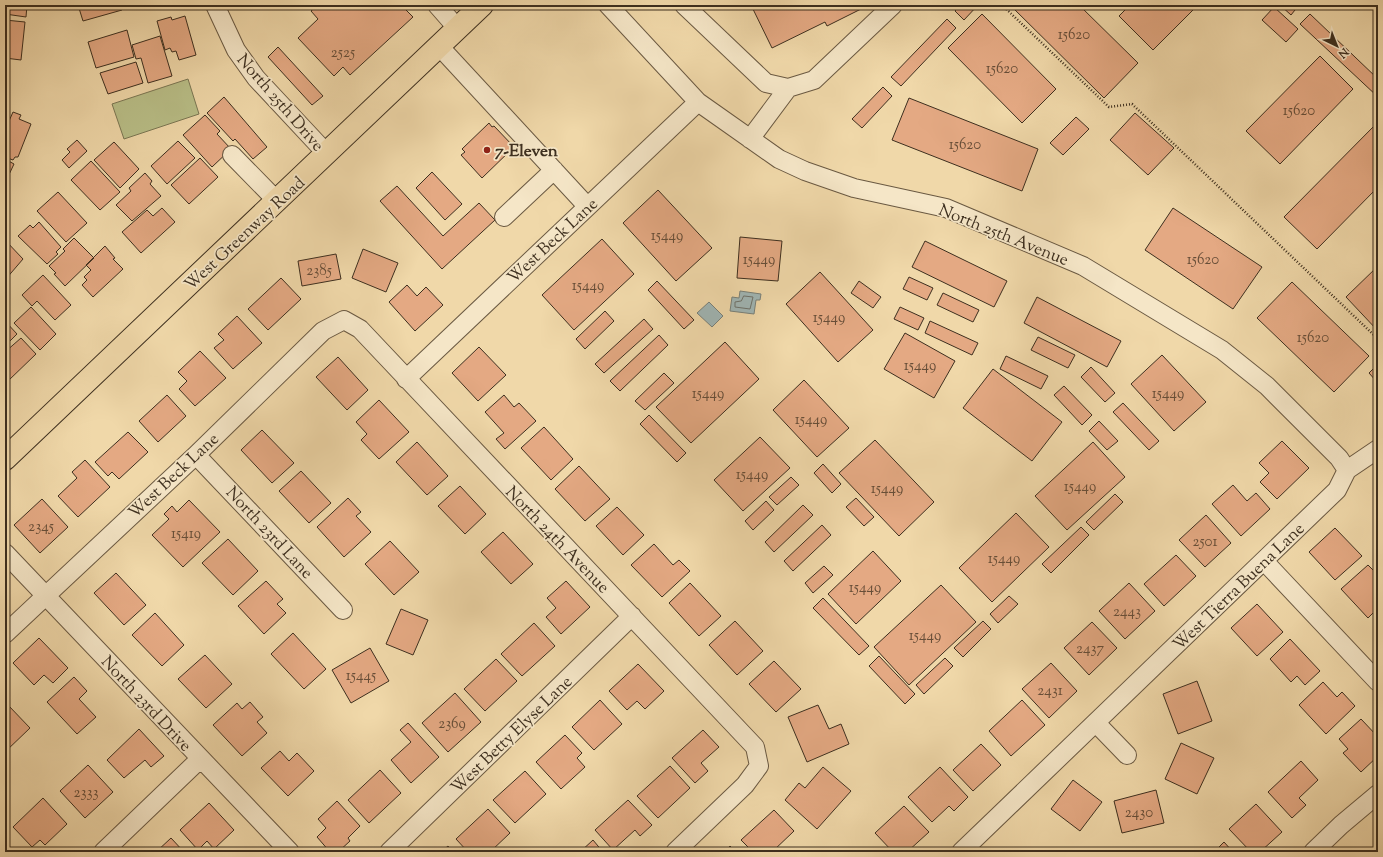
<svg xmlns="http://www.w3.org/2000/svg" width="1383" height="857" font-family="'Sorts Mill Goudy',serif">
  <style>
    .green { fill: #b9bf88; stroke: #7b7754 }
    .water { fill: #a0b6b5; stroke: #788079 }
    .lines { fill: none; stroke-linecap: round; stroke-linejoin: round }
    .shore { stroke: #6e726a; stroke-width: 1 }
    .building { fill: #e4a983; stroke: #3d2f1f }
    .minor-casing { stroke: #6a5942; stroke-width: 20 }
    .major-casing { stroke: #3d2f1f; stroke-width: 24 }
    .path { stroke: #3d2f1f; stroke-width: 2.5; stroke-dasharray: 1 2; stroke-linecap: butt }
    .minor { stroke: #f5e6c7; stroke-width: 18 }
    .major { stroke: #f0d8a9; stroke-width: 22 }
    .poi-dot { fill: #8f2418; stroke: #f5e6c7; stroke-width: 1.5 }
    .labels { text-anchor: middle; stroke-width: 3.5; stroke-linejoin: round; paint-order: stroke }
    .number-label { font-size: 15px; fill: #674e38 }
    .street-label { font-size: 17px; fill: #3d2f1f; stroke: #f5e6c7 }
    .poi-label { font-size: 17px; font-weight: bold; fill: #3d2f1f; stroke: #f5e6c7; text-anchor: start }
  </style>
  <rect width="100%" height="100%" fill="#f0d8a9"/>
  <filter id="stains"><feTurbulence type="fractalNoise" baseFrequency=".005" numOctaves="4"/><feColorMatrix values="0 0 0 0 .2 0 0 0 0 .09 0 0 0 0 .02 0 0 0 .5 -.17"/></filter>
  <radialGradient id="worn" r=".72"><stop offset=".6" stop-color="#630" stop-opacity="0"/><stop offset="1" stop-color="#630" stop-opacity=".3"/></radialGradient>
  <path class="green" d="M188,79L199,114L124,139L112,104Z"/>
  <path class="water" d="M740,291L761,294L760,300H756L754,314L730,311L732,297L739,298Z
    M709,302L723,316L712,327L697,313Z"/>
  <g class="lines">
    <path class="shore" d="M744,296L753,297L750,309L735,307V302L741,301Z"/>
  </g>
  <path class="building" d="M5,5H27L26,17L5,14Z
    M78,5H120L122,10L83,21Z
    M318,5H410L405,9L413,17L350,75L343,67L334,76L298,38L318,19L311,11Z
    M751,5H869L827,26L825,22L772,48Z
    M960,5H978L964,20L955,11Z
    M1010,5H1079L1138,63L1104,98Z
    M1130,5H1198L1153,50L1119,16Z
    M1280,5H1299L1291,15Z
    M1274,7L1298,29L1286,42L1262,20Z
    M982,14L1056,89L1022,123L948,48Z
    M1310,14L1378,79V97L1300,24Z
    M185,16L196,55L179,60L176,51L172,52L170,48L165,50L157,21L171,17L172,20Z
    M947,19L956,28L901,86L891,77Z
    M5,20L25,22L21,60L5,58Z
    M127,30L134,57L96,68L88,42Z
    M160,36L172,76L148,83L141,58L136,59L132,45Z
    M278,47L323,96L312,105L268,57Z
    M1320,56L1353,89L1280,164L1246,131Z
    M136,62L143,83L108,94L100,73Z
    M883,87L892,96L862,128L852,119Z
    M224,97L267,147L253,159L235,139L233,141L207,113Z
    M909,98L1038,149L1022,191L892,140Z
    M5,106L9,108L5,117Z
    M13,112L21,115L19,119L31,124L18,157H15L13,160L5,157V130Z
    M1135,113L1174,148L1148,175L1110,140Z
    M205,115L220,131L217,134L231,149L212,167L183,135Z
    M1076,117L1089,129L1063,155L1050,143Z
    M1378,122V187L1317,249L1284,217Z
    M489,123L492,127L494,126L514,147L482,178L461,155L465,152L462,149Z
    M77,140L87,151L69,168L62,160L70,152L67,149Z
    M178,141L195,158L167,184L151,166Z
    M114,142L139,169L120,188L94,160Z
    M200,158L218,177L189,204L171,185Z
    M5,159L14,164L5,183Z
    M91,161L120,192L100,210L71,180Z
    M432,172L462,204L445,220L416,188Z
    M145,173L152,181L150,184L161,196L132,221L116,205L131,191L129,188Z
    M397,186L443,236L479,203L495,220L442,269L380,201Z
    M658,190L712,248L676,281L623,223Z
    M58,192L87,223L66,242L37,211Z
    M162,208L175,222L141,253L122,232L147,210L153,216Z
    M1173,208L1262,267L1233,309L1145,250Z
    M39,222L61,247L56,252L58,254L47,264L18,236L30,225L33,228Z
    M740,237L782,241L778,281L737,278Z
    M74,238L94,258L65,286L54,274L56,273L49,266L65,251L63,249Z
    M602,239L634,274L574,330L542,295Z
    M5,240L23,259L5,280Z
    M925,241L1007,281L994,307L912,267Z
    M105,246L115,258L113,259L123,269L93,297L82,285L87,280L84,277L91,270L86,265Z
    M363,249L398,263L386,292L352,278Z
    M336,254L341,279L302,286L298,261Z
    M1378,266V331L1346,297Z
    M820,272L873,330L838,362L786,304Z
    M43,275L71,305L55,320L37,301L32,306L22,295Z
    M909,277L933,288L927,300L903,289Z
    M281,278L301,299L268,330L248,309Z
    M657,281L694,320L684,329L648,290Z
    M859,281L881,297L873,308L851,293Z
    M1292,282L1369,356L1334,392L1257,318Z
    M407,285L417,296L426,287L443,305L415,331L389,302Z
    M943,293L979,310L973,322L937,305Z
    M1037,297L1121,341L1107,367L1024,323Z
    M31,307L56,334L40,350L14,323Z
    M900,307L924,318L918,330L894,319Z
    M605,311L614,321L585,349L576,339Z
    M237,316L262,343L233,369L214,348L224,340L218,334Z
    M644,319L653,329L604,373L595,364Z
    M5,321L17,334L5,346Z
    M930,321L978,343L972,355L925,333Z
    M905,333L955,361L934,398L884,369Z
    M659,335L668,345L620,391L610,381Z
    M1038,337L1075,355L1068,368L1031,350Z
    M21,338L36,354L8,381L5,377V352Z
    M725,342L759,379L691,443L656,407Z
    M479,347L506,375L478,401L452,373Z
    M200,351L226,378L195,406L179,389L187,381L178,372Z
    M1162,355L1206,402L1174,431L1131,384Z
    M1006,356L1048,376L1041,389L1000,369Z
    M338,357L368,390L347,410L316,377Z
    M1378,364V381L1377,382L1369,373Z
    M1091,367L1115,393L1105,402L1081,377Z
    M993,369L1062,422L1032,461L963,408Z
    M664,373L674,383L645,410L635,401Z
    M804,380L849,428L817,457L773,410Z
    M1064,386L1092,415L1082,425L1054,395Z
    M167,395L186,416L158,442L139,421Z
    M504,395L514,407L519,403L536,421L505,449L496,439L504,433L485,412Z
    M379,400L409,432L379,459L361,440L367,434L356,422Z
    M1123,403L1159,441L1149,450L1113,412Z
    M649,415L686,453L677,462L640,424Z
    M1099,421L1118,441L1107,450L1089,431Z
    M544,427L573,459L551,480L521,448Z
    M262,430L294,463L272,483L241,450Z
    M128,432L148,452L119,479L112,472L108,476L95,462Z
    M760,437L790,468L743,511L714,480Z
    M875,440L934,502L899,536L839,473Z
    M1282,441L1309,468L1277,499L1260,482L1269,473L1259,463Z
    M417,442L448,476L427,495L396,462Z
    M1093,442L1125,477L1067,530L1035,496Z
    M85,460L110,487L78,517L58,496L77,478L72,472Z
    M823,464L841,484L832,493L814,473Z
    M579,466L610,499L585,521L555,489Z
    M301,471L331,503L309,523L279,491Z
    M791,477L799,485L777,505L769,497Z
    M1233,485L1247,501L1256,493L1270,509L1241,536L1212,504Z
    M460,486L486,514L465,534L438,506Z
    M1115,494L1123,502L1094,530L1086,522Z
    M348,498L361,512L356,516L371,532L344,557L317,527Z
    M856,498L874,517L864,526L846,507Z
    M42,499L68,527L40,553L14,525Z
    M189,500L220,532L183,567L152,535L169,519L164,514L172,506L177,512Z
    M766,501L774,510L753,530L745,521Z
    M803,505L813,515L774,552L765,542Z
    M617,507L644,535L623,555L596,526Z
    M1016,513L1049,547L992,602L959,568Z
    M1206,515L1231,543L1205,567L1179,540Z
    M822,525L831,535L793,571L784,561Z
    M1081,527L1089,535L1051,573L1042,564Z
    M1335,528L1362,556L1335,580L1309,552Z
    M503,532L533,564L511,584L481,552Z
    M228,539L258,571L233,595L202,563Z
    M390,541L419,572L394,595L365,564Z
    M654,544L673,565L679,560L690,571L662,597L631,565Z
    M873,551L901,581L856,624L828,594Z
    M1176,555L1196,576L1164,606L1144,584Z
    M1368,565L1378,575V608L1368,618L1341,589Z
    M824,566L833,575L813,593L805,583Z
    M116,573L146,605L124,625L94,593Z
    M266,581L283,599L277,604L286,613L264,634L238,606Z
    M566,581L590,607L561,634L546,617L556,608L547,598Z
    M690,583L721,616L699,636L669,603Z
    M1129,583L1155,611L1125,639L1099,611Z
    M941,585L976,622L909,685L874,647Z
    M1009,596L1018,604L998,623L990,614Z
    M823,598L869,646L859,655L813,608Z
    M1257,604L1283,632L1257,656L1231,628Z
    M401,609L428,620L413,655L386,644Z
    M155,613L184,645L162,666L132,635Z
    M735,621L763,651L737,675L709,645Z
    M983,621L991,629L963,657L954,648Z
    M1092,622L1117,648L1089,675L1064,648Z
    M534,623L555,646L522,676L501,654Z
    M293,633L326,669L304,689L271,654Z
    M39,638L68,668L53,683L44,675L34,685L13,663Z
    M1290,639L1320,671L1305,685L1297,676L1291,682L1270,659Z
    M370,648L389,681L351,703L332,670Z
    M205,655L232,684L206,708L178,679Z
    M879,656L915,694L905,704L869,666Z
    M945,658L953,666L924,694L916,685Z
    M496,659L517,681L485,711L464,689Z
    M774,661L801,689L776,712L749,684Z
    M1051,663L1077,691L1049,718L1022,689Z
    M638,664L664,691L645,709L637,701L627,710L609,691Z
    M74,677L87,691L79,699L96,717L77,734L47,702Z
    M1197,681L1212,721L1178,734L1163,694Z
    M1323,682L1337,697L1342,692L1355,706L1326,734L1299,705Z
    M455,693L481,722L448,752L422,723Z
    M600,700L622,724L594,750L572,727Z
    M1022,700L1045,725L1011,756L989,731Z
    M250,702L263,717L257,722L267,733L242,756L213,725L237,703L242,709Z
    M8,705L30,728L5,752V708Z
    M818,705L829,729L841,724L849,744L807,762L788,717Z
    M1361,719L1378,737V756L1361,772L1343,753L1348,749L1339,739Z
    M408,723L439,757L411,783L391,760L411,742L400,730Z
    M139,729L164,756L151,767L145,760L124,778L107,760Z
    M703,730L719,747L701,763L708,771L695,783L672,758Z
    M565,735L582,753L577,758L585,767L561,789L536,762Z
    M1181,743L1214,758L1197,794L1165,779Z
    M981,744L1001,765L973,791L953,770Z
    M280,751L289,761L297,753L314,771L288,796L261,768Z
    M1301,761L1318,780L1299,798L1306,805L1292,818L1268,792Z
    M88,765L113,792L85,818L60,791Z
    M670,766L690,788L658,818L637,796Z
    M823,767L851,791L817,829L785,800L799,783L805,788Z
    M940,767L968,797L954,811L949,806L932,822L908,797Z
    M380,770L401,793L369,823L348,800Z
    M525,771L546,794L515,823L493,800Z
    M1073,780L1102,802L1080,831L1051,809Z
    M1156,790L1164,823L1122,833L1114,801Z
    M43,798L67,824L45,845L40,840L32,847L13,827Z
    M628,800L652,825L640,836L635,830L613,850L595,830Z
    M337,801L360,826L348,838L350,841L338,852H330L317,837L326,828L318,819Z
    M209,803L234,830L214,849L207,841L198,850L180,830Z
    M1256,804L1282,832L1260,852H1251L1229,829Z
    M904,806L929,832L907,852H893L875,833Z
    M488,809L510,833L490,852H468L456,839Z
    M774,810L794,831L772,852H753L741,840Z
    M171,838L184,852H156Z
    M593,840L603,852H580Z
    M1224,842L1233,852H1214Z
    M448,846L453,852H441Z
    M730,846L736,852H725Z
    M872,848L875,852H867Z"/>
  <g class="lines">
    <defs>
      <path id="minor" d="M215,5L236,50L256,78L327,154
        M437,5L458,29
        M608,5L698,102L779,159L805,171L854,188L946,208L1083,266L1222,350L1267,386L1339,458L1347,470
        M684,5L766,83L788,88L814,80L893,5
        M439,46L587,206
        M750,139L788,88
        M232,155L277,201
        M504,217L554,170
        M406,379L698,102
        M196,455L343,610
        M5,553L290,852
        M1264,561L1378,682
        M5,634L196,455L323,331L344,320L360,329L755,747L759,766L745,785L675,852
        M1096,723L1127,755
        M103,852L200,759
        M389,852L632,616
        M961,852L1337,490L1347,470L1378,449
        M1313,852L1341,825L1378,794"/>
      <path id="major" d="M5,459L482,5"/>
    </defs>
    <use href="#minor" class="minor-casing"/>
    <use href="#major" class="major-casing"/>
    <path class="path" d="M1002,5L1109,107L1132,104L1378,339"/>
    <use href="#minor" class="minor"/>
    <use href="#major" class="major"/>
  </g>
  <circle class="poi-dot" cx="487" cy="150" r="4"/>
  <g class="labels">
    <g class="number-label">
      <text x="1074" y="39">15620</text>
      <text x="343" y="57">2525</text>
      <text x="1002" y="73">15620</text>
      <text x="1299" y="115">15620</text>
      <text x="965" y="149">15620</text>
      <text x="667" y="240">15449</text>
      <text x="759" y="264">15449</text>
      <text x="1203" y="264">15620</text>
      <text x="319" y="275">2385</text>
      <text x="588" y="290">15449</text>
      <text x="829" y="322">15449</text>
      <text x="1313" y="342">15620</text>
      <text x="920" y="370">15449</text>
      <text x="708" y="398">15449</text>
      <text x="1168" y="398">15449</text>
      <text x="811" y="424">15449</text>
      <text x="752" y="479">15449</text>
      <text x="1080" y="491">15449</text>
      <text x="887" y="493">15449</text>
      <text x="41" y="531">2345</text>
      <text x="186" y="538">15419</text>
      <text x="1205" y="546">2501</text>
      <text x="1004" y="563">15449</text>
      <text x="865" y="592">15449</text>
      <text x="1127" y="616">2443</text>
      <text x="925" y="640">15449</text>
      <text x="1090" y="653">2437</text>
      <text x="361" y="680">15445</text>
      <text x="1050" y="695">2431</text>
      <text x="452" y="728">2369</text>
      <text x="86" y="797">2333</text>
      <text x="1139" y="817">2430</text>
    </g>
    <g class="street-label">
      <text transform="translate(281 102) rotate(49)" y="6">North 25th Drive</text>
      <text transform="translate(244 233) rotate(-43)" y="6">West Greenway Road</text>
      <text transform="translate(1004 234) rotate(22)" y="6">North 25th Avenue</text>
      <text transform="translate(552 240) rotate(-43)" y="6">West Beck Lane</text>
      <text transform="translate(173 475) rotate(-43)" y="6">West Beck Lane</text>
      <text transform="translate(270 532) rotate(47)" y="6">North 23rd Lane</text>
      <text transform="translate(558 539) rotate(46)" y="6">North 24th Avenue</text>
      <text transform="translate(1238 586) rotate(-44)" y="6">West Tierra Buena Lane</text>
      <text transform="translate(147 703) rotate(47)" y="6">North 23rd Drive</text>
      <text transform="translate(511 734) rotate(-44)" y="6">West Betty Elyse Lane</text>
    </g>
    <g class="poi-label">
      <text x="495" y="156">7-Eleven</text>
    </g>
  </g>
  <rect width="1383" height="857" fill="none" stroke="#f0d8a9" stroke-width="20"/>
  <rect x="6" y="6" width="1371" height="845" fill="none" stroke="#3d2f1f" stroke-width="2"/>
  <rect x="10" y="10" width="1363" height="837" fill="none" stroke="#3d2f1f"/>
  <g transform="translate(1337 46) rotate(137)" stroke="#f5e6c7" stroke-width="3" paint-order="stroke">
  <path d="M0-3L7 15L0 10L-7 15Z" fill="#3d2f1f"/>
  <text y="-6" font-size="11" font-weight="bold" text-anchor="middle" fill="#3d2f1f">N</text>
  </g>
  <rect width="100%" height="100%" filter="url(#stains)"/>
  <rect width="100%" height="100%" fill="url(#worn)"/>
</svg>
